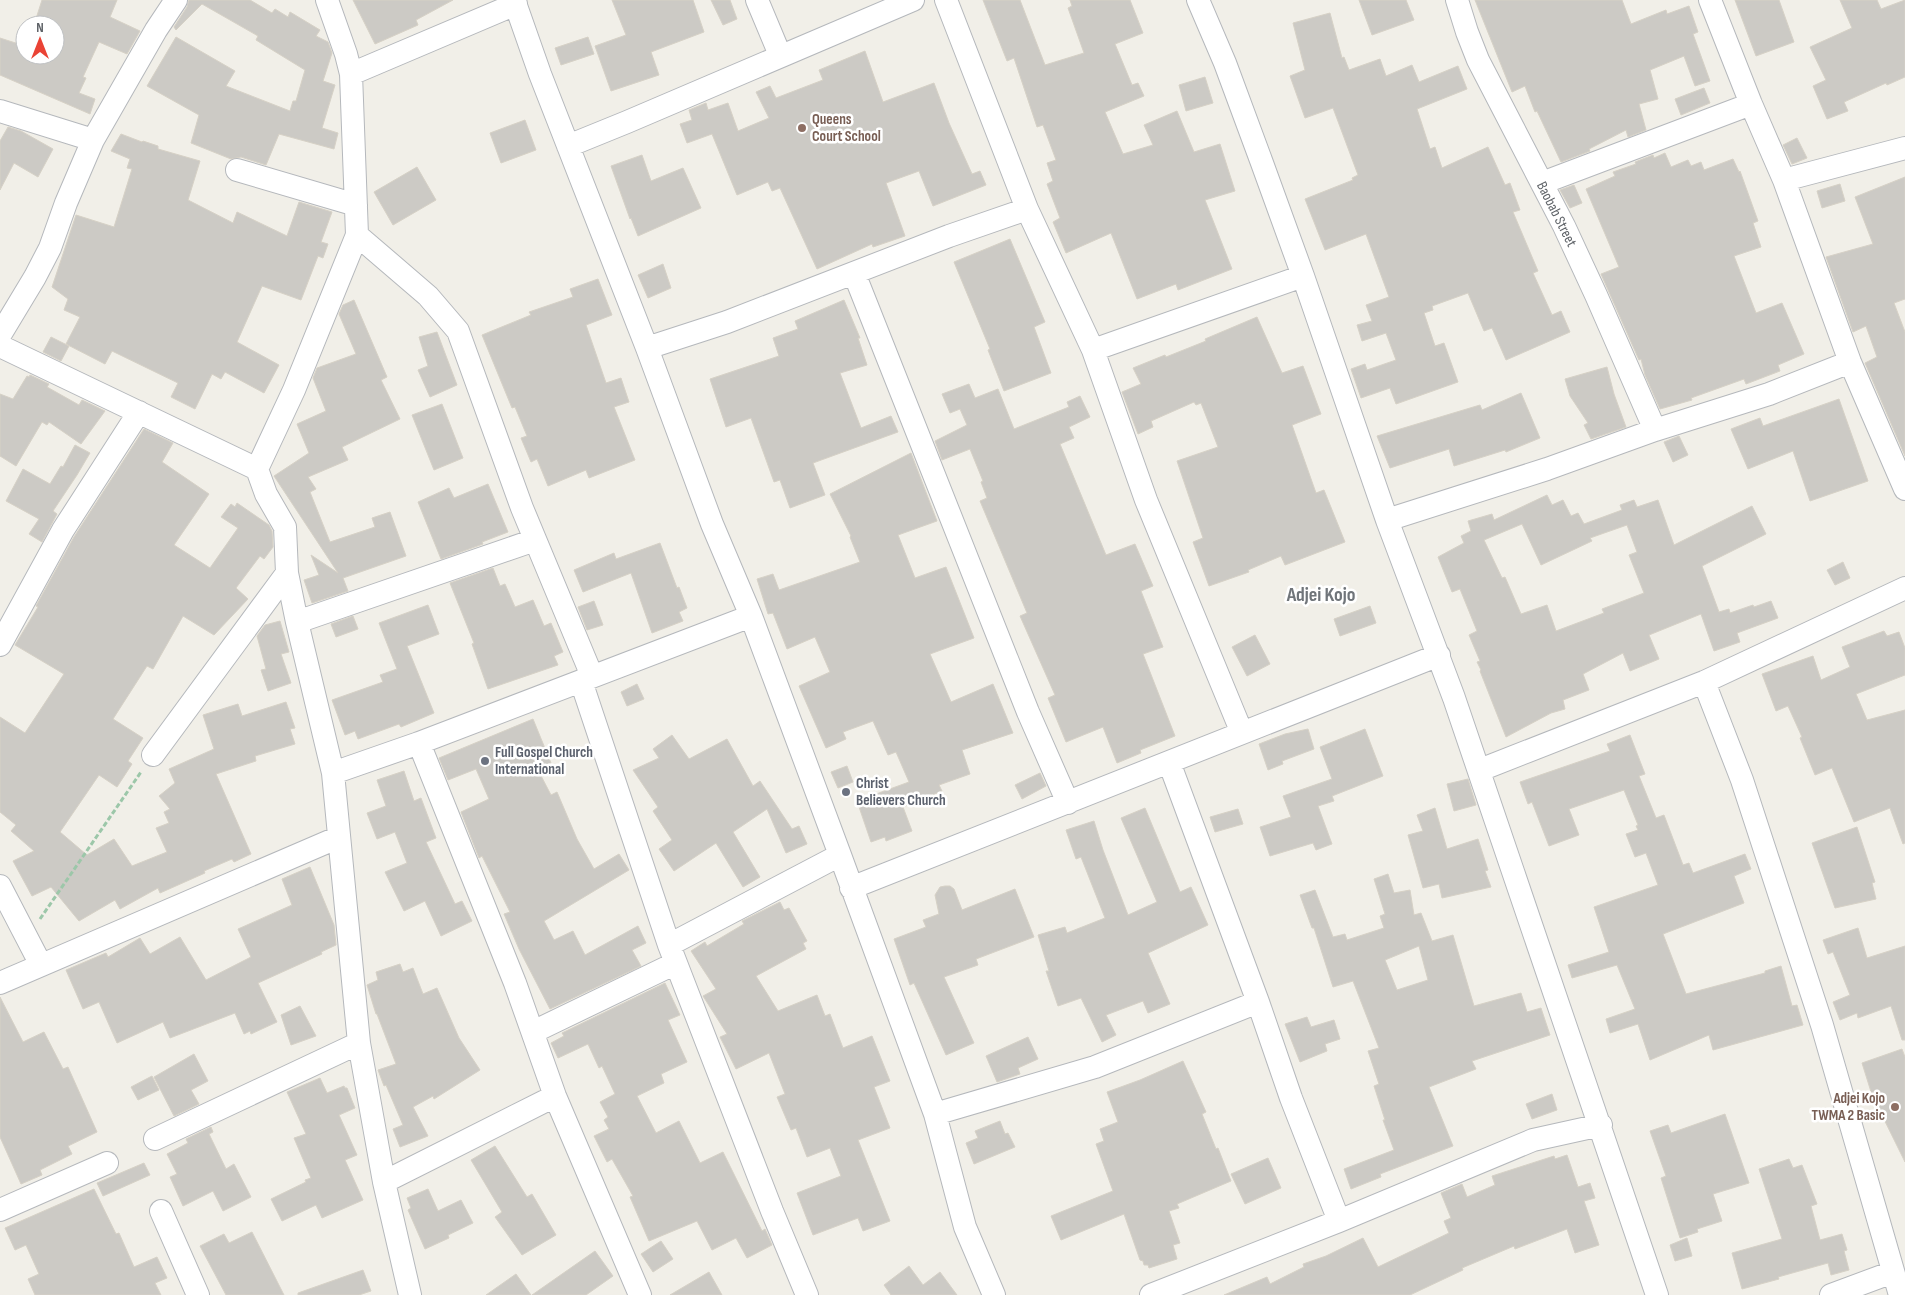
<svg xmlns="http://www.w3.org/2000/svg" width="1905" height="1295" font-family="'Sofia Sans Condensed',sans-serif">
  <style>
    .building { fill: #cccac5; stroke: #d6d1c6; fill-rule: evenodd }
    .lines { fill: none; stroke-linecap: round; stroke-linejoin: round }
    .street-casing { stroke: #b5b8bc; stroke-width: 24 }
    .path { stroke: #9cc7a9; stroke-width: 3; stroke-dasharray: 5 2.5; stroke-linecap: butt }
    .street { stroke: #fff; stroke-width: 22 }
    .education-dot { fill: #8d6e63; stroke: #fff; stroke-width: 2 }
    .worship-dot { fill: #6b7280; stroke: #fff; stroke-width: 2 }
    .labels { text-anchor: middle; stroke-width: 5; stroke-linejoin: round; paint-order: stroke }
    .education-label { font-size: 15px; font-weight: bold; fill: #785e54; stroke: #fff; text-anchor: start }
    .street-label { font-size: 15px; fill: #5f6368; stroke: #fff }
    .worship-label { font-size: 15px; font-weight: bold; fill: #5b616d; stroke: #fff; text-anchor: start }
    .district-label { font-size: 20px; font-weight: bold; fill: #70757a; stroke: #fff }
  </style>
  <rect width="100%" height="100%" fill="#f1efe8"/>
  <path class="building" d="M42,0H117L110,17L140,31L127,54L99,42L83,77L86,78L79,93L95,99L90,114L0,75V38L25,46V55H55V25H34Z
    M189,0H250L272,13L275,9L288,17L290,12L320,30L316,36L328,42L332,53L323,81L335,85L322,128L338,133L334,149L279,134L266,165L241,157L231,159L191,143L199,115L147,86L176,37L235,71L226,86L290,111L293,101H296L305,70L256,40L258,36L202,4L176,30L174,27L187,7Z
    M353,0H453L416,20L418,25L375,44Z
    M612,0H693L704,32L651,52L659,75L611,91L595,46L626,35Z
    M711,0H730L737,19L723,25Z
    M983,0H1020L1045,65L1084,53L1068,8L1072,6L1070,0H1130L1143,33L1115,44L1132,85L1138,83L1144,96L1105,112L1123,154L1153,145L1144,125L1177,111L1194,152L1220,144L1235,191L1205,200L1232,269L1178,290L1176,284L1137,299L1111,233L1066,253L1053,222L1060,218L1047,184L1053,181L1047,163L1056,160L1043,125L1037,127L1014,58L1007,61Z
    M1359,0H1406L1414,20L1372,35Z
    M1475,0H1622L1631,24L1666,10L1667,14L1689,6L1698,32L1693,34L1710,81L1695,86L1684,56L1650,70L1658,99L1639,104L1646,130L1628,137L1626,130L1589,149L1590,151L1561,162L1537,111L1535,112L1525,86L1512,92Z
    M1735,0H1779L1794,42L1756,56Z
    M1840,0H1877L1881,9L1905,0V77L1887,85L1886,83L1844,102L1848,111L1827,119L1813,86L1826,80L1810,47L1852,28Z
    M1330,13L1342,58L1344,57L1349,70L1380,59L1386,76L1412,65L1419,82L1458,66L1467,89L1417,109L1430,149L1435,147L1442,168L1488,147L1505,185L1510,183L1520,210L1513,212L1538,271L1533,273L1552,315L1561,311L1570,332L1506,360L1492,328L1484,331L1468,293L1432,306L1433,310L1424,313L1435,346L1444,343L1458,382L1396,404L1390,388L1361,398L1351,369L1365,364L1367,370L1396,360L1386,333L1362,341L1357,325L1372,321L1366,305L1389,297L1366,234L1325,250L1305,199L1353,180L1352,178L1358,175L1333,108L1305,118L1290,76L1305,70L1293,23Z
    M588,37L594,54L561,65L555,48Z
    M865,51L883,102L934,83L949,123L972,174L980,171L986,185L933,206L919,171L886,183L905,236L873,247L872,244L817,269L780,188L772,191L768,182L737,195L712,134L687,143L680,124L692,120L689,110L706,103L708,110L728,103L738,131L769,118L756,92L770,86L776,98L823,80L819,70Z
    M1205,77L1213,103L1186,111L1179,85Z
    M1704,88L1710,103L1681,115L1675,99Z
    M525,120L536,150L501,163L490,133Z
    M8,127L21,131L53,149L38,177L14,163L0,190V141Z
    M121,134L142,142L143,141L158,146V149L200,161L188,200L233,223L237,212L287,236L299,202L332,212L321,242L328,244L323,258L318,256L301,300L262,286L237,342L279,365L264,393L225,372L221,379L212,374L195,409L171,397L178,383L112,351L105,364L66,344L80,317L64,310L68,299L52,287L76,215L114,227L132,169L127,168L130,159L111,151Z
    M1797,138L1807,158L1792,164L1783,145Z
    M1665,153L1671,167L1688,160L1691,166L1701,162L1704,170L1733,159L1739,172L1740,171L1758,221L1753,223L1761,247L1734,256L1756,313L1782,303L1804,354L1778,365L1780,371L1746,384L1744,379L1691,398L1692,400L1660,409L1645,375L1641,359L1639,360L1601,274L1619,267L1586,189L1615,176L1613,172L1636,164L1635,162L1653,155L1654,158Z
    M642,155L651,181L683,168L701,208L638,236L631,218L630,219L611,166Z
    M417,167L436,200L393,225L374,192Z
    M1905,177V299L1894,303L1905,332V456L1865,363L1877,357L1866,326L1853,332L1826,257L1873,244L1855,197Z
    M1840,184L1845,201L1822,208L1817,191Z
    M1574,185L1582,203L1570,208L1560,190Z
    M1010,239L1045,322L1034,327L1051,373L1004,391L988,350L990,349L954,262Z
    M663,264L671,288L648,298L638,275Z
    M598,279L612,315L586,325L606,383L621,378L629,402L614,407L635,460L589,478L586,470L548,486L537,459L531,462L521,438L527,436L515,407L512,408L482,335L531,315L529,312L573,297L570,289Z
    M354,300L387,377L381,380L400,419L342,447L348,460L308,477L316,489L310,492L330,542L375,527L372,518L390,512L406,556L343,578L348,591L312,603L304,580L319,575L311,555L338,573L274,476L309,453L297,424L326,411L313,378L317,368L356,354L339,314L343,305Z
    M844,300L860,338H858L867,365L840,373L861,428L891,416L898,432L813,463L825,495L790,508L780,480L774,482L751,418L726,427L710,379L779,356L773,338L798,329L795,321Z
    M1257,317L1282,373L1303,366L1321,414L1292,425L1316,493L1324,490L1345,542L1285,565L1281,556L1248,570L1249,572L1209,586L1193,542L1203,538L1177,461L1218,447L1201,403L1196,405L1194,402L1151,421L1153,427L1138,434L1122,392L1141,384L1133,368L1165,355L1166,357L1206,341L1205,339Z
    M437,332L457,385L430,397L418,370L428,366L419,337Z
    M51,337L69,346L61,361L43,352Z
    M1607,367L1614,394L1626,427L1591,439L1584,425L1588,423L1570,396L1565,379Z
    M30,375L49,384L47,387L79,405L82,400L105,411L81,444L49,422L47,425L42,422L16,466L0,456V394L13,399L27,376L29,377Z
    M969,384L975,398L998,389L1014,429L1069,407L1067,402L1080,396L1090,417L1069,427L1074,438L1060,444L1106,555L1135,544L1153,586L1141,591L1163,647L1143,654L1175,736L1140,750L1141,753L1117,763L1103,727L1066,742L1048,698L1055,695L1020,616L1027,613L980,501L987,498L981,482L983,481L970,449L942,460L935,441L967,425L960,409L950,413L942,394Z
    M1521,393L1540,438L1506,452L1505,450L1454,466L1449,449L1390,468L1377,436L1480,405L1482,410Z
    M1839,399L1868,481L1810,501L1793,451L1748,469L1731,429L1760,418L1763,426Z
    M442,404L463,458L434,470L412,415Z
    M144,429L173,443L162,462L209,494L174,545L210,568L238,528L221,517L231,504L235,507L237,503L269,525L272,531L273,547L264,559L260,556L236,588L248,599L214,635L183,616L153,669L147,666L113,719L143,738L128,761L132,764L117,787L99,775L60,832L87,855L114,839L132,866L167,852L156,828L169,823L164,812L170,809L159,796L175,783L169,769L214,749L203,715L238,704L242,716L286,702L295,728L290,729L295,744L255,756L256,761L216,774L251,854L234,862L232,859L204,871L205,873L160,893L158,888L120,909L115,900L79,921L51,887L32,896L13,861L34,851L11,831L16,825L0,812V717L25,733L64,674L15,645L38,607L36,606L74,537Z
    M1679,436L1688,455L1673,462L1664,442Z
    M75,445L90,453L77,475L53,511L57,514L42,542L29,534L39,519L6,501L23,469L50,484L61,466L63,467Z
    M911,453L937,521L898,535L915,578L946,567L974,638L930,654L951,702L993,684L1013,733L962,750L970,774L939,785L942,791L903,807L912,831L886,841L885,837L871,842L857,801L909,782L896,752L888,755L873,721L843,732L846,739L826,748L799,686L830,672L815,637L787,649L773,613L768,614L757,579L773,574L779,590L860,562L850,537L851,536L830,494Z
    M488,484L508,532L482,542L483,544L441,559L418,502L449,488L454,498Z
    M1547,495L1552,505L1563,500L1571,516L1578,513L1584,524L1622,510L1620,505L1634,500L1637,507L1658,500L1674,545L1752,506L1766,534L1702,566L1719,612L1729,609L1730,613L1753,605L1754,607L1771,601L1778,618L1737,633L1740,642L1714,651L1701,614L1649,635L1659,659L1630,671L1623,653L1583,674L1589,690L1563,700L1565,709L1551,713L1506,737L1480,671L1481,670L1477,662L1480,661L1469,635L1477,631L1460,589L1452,592L1438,557L1464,543L1461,536L1471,531L1468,521L1492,514L1494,520ZM1522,524L1541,565L1592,541L1590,538L1627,525L1637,552L1629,555L1644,593L1602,609L1604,613L1556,631L1547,605L1521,614L1505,577L1502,578L1484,540Z
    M660,543L677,588L679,587L687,608L679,612L683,621L652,633L631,573L583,592L574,570L614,553L616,559Z
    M1843,562L1850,578L1835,585L1827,570Z
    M493,568L500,586L505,584L515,607L533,600L544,626L551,623L563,652L554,656L558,665L488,689L472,644L474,643L450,583Z
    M594,601L603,625L587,630L578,607Z
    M428,605L439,634L407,646L434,713L401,727L399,724L358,739L355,731L345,735L332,700L383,682L380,675L397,669L379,623Z
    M1370,606L1376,623L1340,636L1334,619Z
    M353,616L358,629L336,637L331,624Z
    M280,621L289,652L281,654L291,683L268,691L261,670L266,669L257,636L265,625Z
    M1884,631L1887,636L1899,632L1905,648V675L1856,694L1867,720L1905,710V843L1903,844L1890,808L1854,822L1832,768L1815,775L1800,738L1802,737L1788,706L1776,711L1762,674L1813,656L1821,680L1850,667L1842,647Z
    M1255,635L1270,664L1247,676L1232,647Z
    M637,684L644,699L627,706L621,692Z
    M533,719L551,763L537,768L551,795L557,792L577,839L594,869L619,854L629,870L544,921L554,940L573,931L585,955L638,926L646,943L632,950L641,966L550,1009L519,949L504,914L510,912L482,856L479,858L461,812L489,799L476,769L448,780L439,758Z
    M1308,729L1314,749L1282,761L1283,764L1268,770L1259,744L1285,734Z
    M1365,729L1383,776L1332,796L1334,801L1318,806L1332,844L1316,850L1313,843L1270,856L1260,827L1291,817L1283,796L1332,779L1320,747Z
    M672,735L689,759L727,739L753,786L760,781L792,829L799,826L807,844L786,853L767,809L733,832L760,877L743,887L716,843L674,871L659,849L672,840L653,811L658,807L633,770L659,758L653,749Z
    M1630,735L1645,774L1639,776L1656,818L1664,815L1683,865L1689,863L1693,873L1745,854L1751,869L1734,876L1744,903L1663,934L1686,994L1765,973V971L1781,966L1792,1006L1797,1005L1803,1025L1713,1050L1709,1035L1650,1060L1638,1024L1610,1033L1606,1019L1635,1009L1617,965L1572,978L1568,965L1609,952L1594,907L1658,885L1646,853L1635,857L1626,834L1638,830L1636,826L1638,825L1624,790L1569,809L1579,835L1549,846L1532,802L1528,804L1520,782L1610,751L1607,744Z
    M847,766L853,782L838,788L831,772Z
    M404,771L414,801L421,798L436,838L426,842L455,904L462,901L472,921L441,936L425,901L404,911L385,872L407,863L395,832L377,839L367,813L386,806L377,780Z
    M1040,773L1046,786L1022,799L1015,785Z
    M1468,779L1476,805L1454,811L1447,784Z
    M1145,808L1180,892L1191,887L1208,925L1148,953L1170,1004L1148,1013L1143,1001L1106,1015L1116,1035L1102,1042L1081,998L1058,1006L1046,971H1049L1038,935L1065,927L1067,933L1105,918L1081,857L1076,859L1066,830L1094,821L1103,850L1128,915L1157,902L1121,818Z
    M1435,808L1447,849L1478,839L1488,870L1485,871L1491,887L1442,898L1439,884L1423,888L1408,835L1423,831L1417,815Z
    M1238,809L1243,824L1215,832L1210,817Z
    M1857,827L1875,882L1872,883L1876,899L1835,908L1812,843Z
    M310,867L334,925L336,945L321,952L322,954L258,983L277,1022L251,1034L250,1031L244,1034L235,1013L170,1038L163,1022L117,1043L99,1002L83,1009L66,970L106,953L108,957L140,938L150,954L180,937L206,980L251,957L238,929L292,905L282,879Z
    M1388,874L1394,893L1410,890L1414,915L1421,913L1432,941L1453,935L1474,1006L1521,993L1527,1012L1541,1008L1550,1035L1472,1061L1476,1069L1429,1087L1453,1146L1380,1174L1381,1177L1351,1189L1344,1169L1394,1150L1383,1120H1385L1374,1086L1379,1084L1368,1051L1379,1048L1353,981L1333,987L1314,928H1312L1300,895L1315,890L1333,937L1345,934L1347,940L1384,928L1380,916L1385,914L1374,879ZM1419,946L1428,980L1397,990L1385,960Z
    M945,886H950L954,889L962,910L1015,889L1034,937L976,959L978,965L944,977L974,1043L946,1055L914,983L910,985L894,939L926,927L923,920L939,914L935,895L940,887Z
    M780,902L784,910L789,908L807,941L803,943L806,949L756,976L778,1011L817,995L825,1016L830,1014L843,1048L872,1036L890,1081L874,1087L890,1128L858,1140L890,1221L863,1231L858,1218L813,1235L797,1193L841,1176L830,1148L807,1157L796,1128L791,1130L777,1097L785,1094L769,1053L736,1069L720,1037L727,1034L703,996L716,989L691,951L705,942L707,946L744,924L742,921Z
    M1858,928L1867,958L1905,946V1040H1902L1891,1006L1858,1018L1857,1013L1840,1020L1833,1002L1850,995L1833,952L1828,954L1823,940Z
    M400,964L403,972L413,968L423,994L437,988L459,1038L480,1070L434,1099L433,1096L413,1107L428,1136L400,1147L393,1129L403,1125L386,1085L384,1086L378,1070L396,1064L377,1014H376L367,985L378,980L376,972Z
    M665,983L680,1015L668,1020L687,1062L661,1074L664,1083L637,1096L656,1133L679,1121L700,1163L723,1152L762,1231L765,1229L772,1245L747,1258L736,1238L712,1250L697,1221L649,1241L630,1197L633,1196L612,1159L607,1162L594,1136L609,1129L604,1120L608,1117L600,1102L615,1094L602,1066L599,1068L588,1044L558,1058L551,1043L564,1036L562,1033Z
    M0,997L23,1042L44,1032L63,1069L68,1067L97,1132L68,1146L72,1154L40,1170L42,1175L21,1184L0,1137Z
    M300,1006L316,1036L291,1045L281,1015Z
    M1307,1017L1311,1027L1334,1020L1340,1039L1325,1044L1327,1051L1300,1062L1285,1024Z
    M1028,1037L1038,1059L1018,1068L1020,1074L997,1082L986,1056Z
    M1902,1049L1905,1057V1162L1872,1095L1862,1063Z
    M194,1054L208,1081L191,1090L199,1104L174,1116L154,1077Z
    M1183,1061L1206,1112L1202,1114L1216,1149L1218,1148L1231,1181L1177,1204L1179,1208L1169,1211L1180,1243L1173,1245L1177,1259L1149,1268L1148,1265H1144L1143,1261L1140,1260L1124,1214L1061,1240L1051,1216L1113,1191L1096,1144L1104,1141L1100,1129L1118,1122L1107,1092L1140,1080Z
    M152,1076L159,1090L138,1100L131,1087Z
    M320,1078L327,1093L344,1086L345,1088H347L355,1108L339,1115L357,1155L345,1160L363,1200L322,1218L316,1205L282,1221L271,1199L306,1182L305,1180L311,1178L294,1138L306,1134L287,1092Z
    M1552,1094L1557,1110L1532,1119L1526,1104Z
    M1725,1114L1749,1183L1713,1194L1722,1221L1697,1229L1698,1232L1680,1238L1661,1178L1666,1176L1650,1131L1668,1125L1671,1133Z
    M1000,1121L1005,1134L1008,1133L1015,1147L974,1164L966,1143L978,1138L975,1131Z
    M211,1127L213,1132L209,1134L226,1169L234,1164L251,1197L223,1211L213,1191L183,1206L170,1177L177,1174L167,1154L188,1143L186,1139Z
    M495,1146L527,1197L532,1194L556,1235L522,1255L495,1217L502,1212L471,1160Z
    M1567,1155L1578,1187L1590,1183L1595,1198L1584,1201L1599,1245L1575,1253L1567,1229L1515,1249L1514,1246L1462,1268L1463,1270L1410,1295H1224L1267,1277L1270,1284L1304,1267L1303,1264L1326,1256L1363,1238L1378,1267L1449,1233L1444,1221L1451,1218L1441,1193L1462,1184L1467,1197L1495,1185L1492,1176L1554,1156L1555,1159Z
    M1268,1158L1281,1188L1245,1204L1231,1174Z
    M1789,1159L1793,1168L1802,1165L1817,1204L1811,1206L1820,1240L1842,1234L1847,1250L1844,1251L1849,1270L1831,1275L1828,1263L1778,1277L1779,1279L1742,1289L1732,1253L1782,1239L1759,1169Z
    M144,1163L150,1175L103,1196L97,1183Z
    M94,1189L116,1234L119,1233L134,1267L157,1257L167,1278L155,1283L161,1295H35L28,1279L39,1274L26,1245L15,1250L5,1228Z
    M428,1189L438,1211L461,1200L473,1223L448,1235L449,1238L425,1249L408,1210L411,1208L407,1198Z
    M252,1232L284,1295H226L200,1246L224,1234L229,1243Z
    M1687,1238L1692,1256L1675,1261L1670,1245Z
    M661,1241L673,1259L653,1272L641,1254Z
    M595,1251L613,1276L586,1295H532Z
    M909,1266L923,1285L940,1272L957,1295H891L884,1285Z
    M363,1270L371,1291L359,1295H298V1293Z
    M709,1272L722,1295H670Z
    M516,1274L531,1295H486Z"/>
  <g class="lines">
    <defs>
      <path id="street" d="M514,0L540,74L647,348L712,524L751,616L840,855L935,1114L965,1227L994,1295
        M757,0L780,55
        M946,0L1027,209L1093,350L1146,500L1242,733
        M1198,0L1225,63L1262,163L1303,276L1387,520L1454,698L1657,1295
        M1457,0L1467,32L1478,60L1564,226L1596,295L1655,430
        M1710,0L1751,104L1784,180L1850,362L1905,489
        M351,74L516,4
        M0,111L93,140
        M568,146L627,122L913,0
        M237,170L356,205
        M1784,180L1905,148
        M1542,183L1751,104
        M357,235L428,296L458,331L522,508L592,676
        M854,273L1028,712L1068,803
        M0,335L35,277L50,248L66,203L93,140L156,30L176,0
        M0,346L257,469L266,494L285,527L287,573L297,622L333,773L359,1043L384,1182L410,1295
        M647,348L727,322L949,236L1027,209
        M1093,350L1303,276
        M257,469L294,390L357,235L351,74L346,54L327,0
        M1387,520L1547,469L1655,430L1769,394L1850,362
        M297,622L535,540
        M0,645L63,530L139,412
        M581,681L669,945L772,1211L807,1295
        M1704,682L1742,780L1822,1025L1900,1295
        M419,743L515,983L555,1096L640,1295
        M153,755L287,573
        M1480,770L1704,682L1905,588
        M333,773L419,743L751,616
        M0,886L41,965
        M851,888L1439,655
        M669,945L840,855
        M0,983L339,837
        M1258,1002L1291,1098L1339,1221
        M533,1032L676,963
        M935,1114L1095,1067L1258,1002L1169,762
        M155,1139L359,1043
        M384,1182L555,1096
        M0,1210L107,1163
        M161,1211L198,1295
        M1151,1295L1339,1221L1533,1140L1601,1125
        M1831,1295L1893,1272"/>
    </defs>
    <use href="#street" class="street-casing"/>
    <path class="path" d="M40,919L141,772"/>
    <use href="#street" class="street"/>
  </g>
  <g class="education-dot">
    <circle cx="802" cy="128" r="5"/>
    <circle cx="1895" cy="1107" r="5"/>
  </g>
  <g class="worship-dot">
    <circle cx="485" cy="761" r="5"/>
    <circle cx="846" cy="792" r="5"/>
  </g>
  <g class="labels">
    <g class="education-label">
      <text x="812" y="124">Queens<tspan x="812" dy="17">Court School</tspan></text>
      <text x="1885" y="1103" text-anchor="end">Adjei Kojo<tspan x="1885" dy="17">TWMA 2 Basic</tspan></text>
    </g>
    <g class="street-label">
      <text transform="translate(1557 214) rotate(63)" y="5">Baobab Street</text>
    </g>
    <g class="worship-label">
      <text x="495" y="757">Full Gospel Church<tspan x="495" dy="17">International</tspan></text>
      <text x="856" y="788">Christ<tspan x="856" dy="17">Believers Church</tspan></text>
    </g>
    <g class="district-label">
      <text x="1321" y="601">Adjei Kojo</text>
    </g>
  </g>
  <g transform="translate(40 40)"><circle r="24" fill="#ffffff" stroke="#bfc1c3"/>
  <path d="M0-4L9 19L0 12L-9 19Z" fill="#ea4335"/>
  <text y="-8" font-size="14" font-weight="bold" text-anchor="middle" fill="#5f6368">N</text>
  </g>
</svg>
